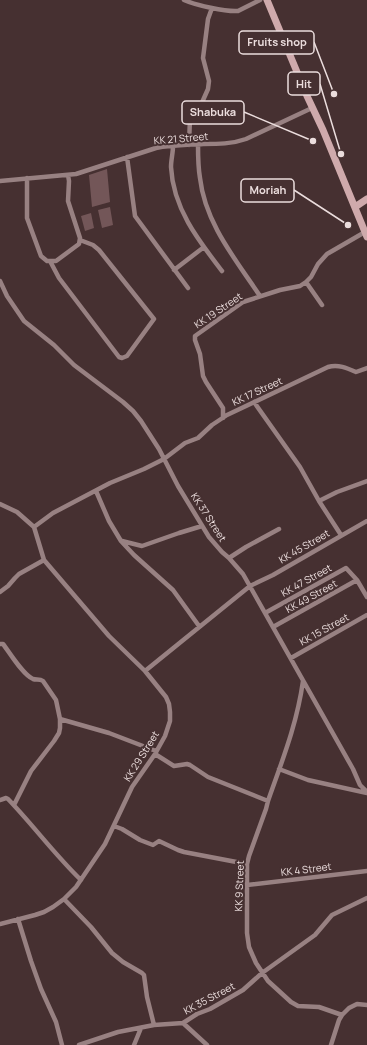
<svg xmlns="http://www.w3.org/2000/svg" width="367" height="1045" font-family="Manrope,sans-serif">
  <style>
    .green { fill: #735658 }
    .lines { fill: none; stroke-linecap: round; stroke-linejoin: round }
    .street { stroke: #988182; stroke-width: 4.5 }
    .secondary { stroke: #cfaaac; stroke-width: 7 }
    .labels { text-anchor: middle; stroke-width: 4; stroke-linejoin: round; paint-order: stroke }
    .street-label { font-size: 10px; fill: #ebdddd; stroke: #463031 }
    .leader { fill: none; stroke: #ebdddd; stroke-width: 1.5 }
    .callout-dot { fill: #ebdddd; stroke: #463031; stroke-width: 1.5 }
    .callout { fill: #463031; stroke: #ebdddd; stroke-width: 1.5 }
    .callout-label { font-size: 11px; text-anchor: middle; font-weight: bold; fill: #ebdddd }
  </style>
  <rect width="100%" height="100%" fill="#463031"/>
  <path class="green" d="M107,169L110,202L92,207L89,175Z
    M110,207L113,225L102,228L98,210Z
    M91,213L94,228L85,231L81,216Z"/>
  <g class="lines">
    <path class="street" d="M184,0C195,5 226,12 238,11L260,0
      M198,144C198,156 198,167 200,178C205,223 236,260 260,296
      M189,145L190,118L191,115L200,107L208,89L209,81L203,58L208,19L212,8
      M173,146C173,153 171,160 171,167C173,208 198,240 222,271
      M127,157L135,216L188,288
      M27,178V218L41,256L47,261H56L79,244L80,238L68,201L69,181L68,175
      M0,181L76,174L156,148C171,145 187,145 203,144C218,144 232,144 246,139L312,108
      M50,261L59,278L119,357L122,358L127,356L154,319L99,250L93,245L80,240
      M174,270L204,247
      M0,281L7,296L24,321L54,345L74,365L123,402L133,411L141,421L159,449L178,486L209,537L222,552L229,558L243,574L353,769L360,785L367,792
      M306,282L322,305
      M254,402L300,467L319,501L341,535
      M223,418V408L206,382L203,376L200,354L195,340V336L243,302L280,290L300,286L306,282L311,277L318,264L327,254L365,232
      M96,491L109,521L121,541L134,555L173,590L199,626
      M319,501L337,492L367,481
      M0,504L17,512L34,527L44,560L109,636L145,671L166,697L169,704L170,712V721L165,736L155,754L132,787L105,844L76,887L64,899L53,907L44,912L35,915L0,924
      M34,527L53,513L110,483L144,469L164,459L185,443L198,438L212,425L227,415L328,367C338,364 347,368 356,372L367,368
      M122,541L142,546L179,533L202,526
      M229,558L246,547L279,529
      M0,592L8,586L15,578L19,574L44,560
      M265,613L346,568L357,580L367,597
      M273,627L357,580
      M0,644H3C10,653 23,675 33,679C36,680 40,679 43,681L56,700L60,719V728L59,733L54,741L31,771L14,805
      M291,658L367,615
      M145,671L250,586L273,575L367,521
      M303,681C297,724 282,761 268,801L266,809L249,856L247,864V933L249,947L256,963L268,981L291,1002L298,1006L319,1007L342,1015L349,1008L357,1004L367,1005
      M60,719L109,733L156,751
      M155,754L174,766L187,764L190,765L208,777L268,801
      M279,769L308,780L367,793
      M0,800L6,798L8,799C33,825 55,855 81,880
      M114,826L122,829L140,840L153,845L159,841L178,850L184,852L247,864
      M247,885L367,871
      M64,899L91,927L112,953L123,962L142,973L144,975L147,997L154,1025
      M18,919L31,961L41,989L56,1022L62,1045
      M183,1023L207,1045
      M79,1045L118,1032L154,1025L183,1023L197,1014L210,1009L243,990L262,973L315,935L332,915L367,898
      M134,1045L141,1028
      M331,1045L339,1020L342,1015"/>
    <path class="secondary" d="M267,0L307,96L323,130L367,237
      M355,207L367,199"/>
  </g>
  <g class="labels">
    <g class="street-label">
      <text transform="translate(181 138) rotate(-5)" y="4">KK 21 Street</text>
      <text transform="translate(218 310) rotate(-34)" y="4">KK 19 Street</text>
      <text transform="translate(257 391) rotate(-25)" y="4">KK 17 Street</text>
      <text transform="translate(209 517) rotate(57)" y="4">KK 37 Street</text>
      <text transform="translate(304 546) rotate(-30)" y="4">KK 45 Street</text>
      <text transform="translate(306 580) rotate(-29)" y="4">KK 47 Street</text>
      <text transform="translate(311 596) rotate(-29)" y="4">KK 49 Street</text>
      <text transform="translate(324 629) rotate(-29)" y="4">KK 15 Street</text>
      <text transform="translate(141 756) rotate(-58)" y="4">KK 29 Street</text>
      <text transform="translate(306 869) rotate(-7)" y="4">KK 4 Street</text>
      <text transform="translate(239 886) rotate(-88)" y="4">KK 9 Street</text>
      <text transform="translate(209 998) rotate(-28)" y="4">KK 35 Street</text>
    </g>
  </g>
  <path class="leader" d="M334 94L314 42M341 154L320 84M313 141L244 112M348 225L294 190"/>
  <g class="callout-dot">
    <circle cx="334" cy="94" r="4"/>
    <circle cx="341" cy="154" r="4"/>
    <circle cx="313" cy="141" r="4"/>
    <circle cx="348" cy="225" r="4"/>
  </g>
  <g class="callout">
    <rect x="239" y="31" width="75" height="23" rx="4"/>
    <rect x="288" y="72" width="32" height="23" rx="4"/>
    <rect x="182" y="101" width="62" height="23" rx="4"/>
    <rect x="241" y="179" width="53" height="23" rx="4"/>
  </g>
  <g class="callout-label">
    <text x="277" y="46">Fruits shop</text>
    <text x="304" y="88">Hit</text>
    <text x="213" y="116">Shabuka</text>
    <text x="268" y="194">Moriah</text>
  </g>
</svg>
